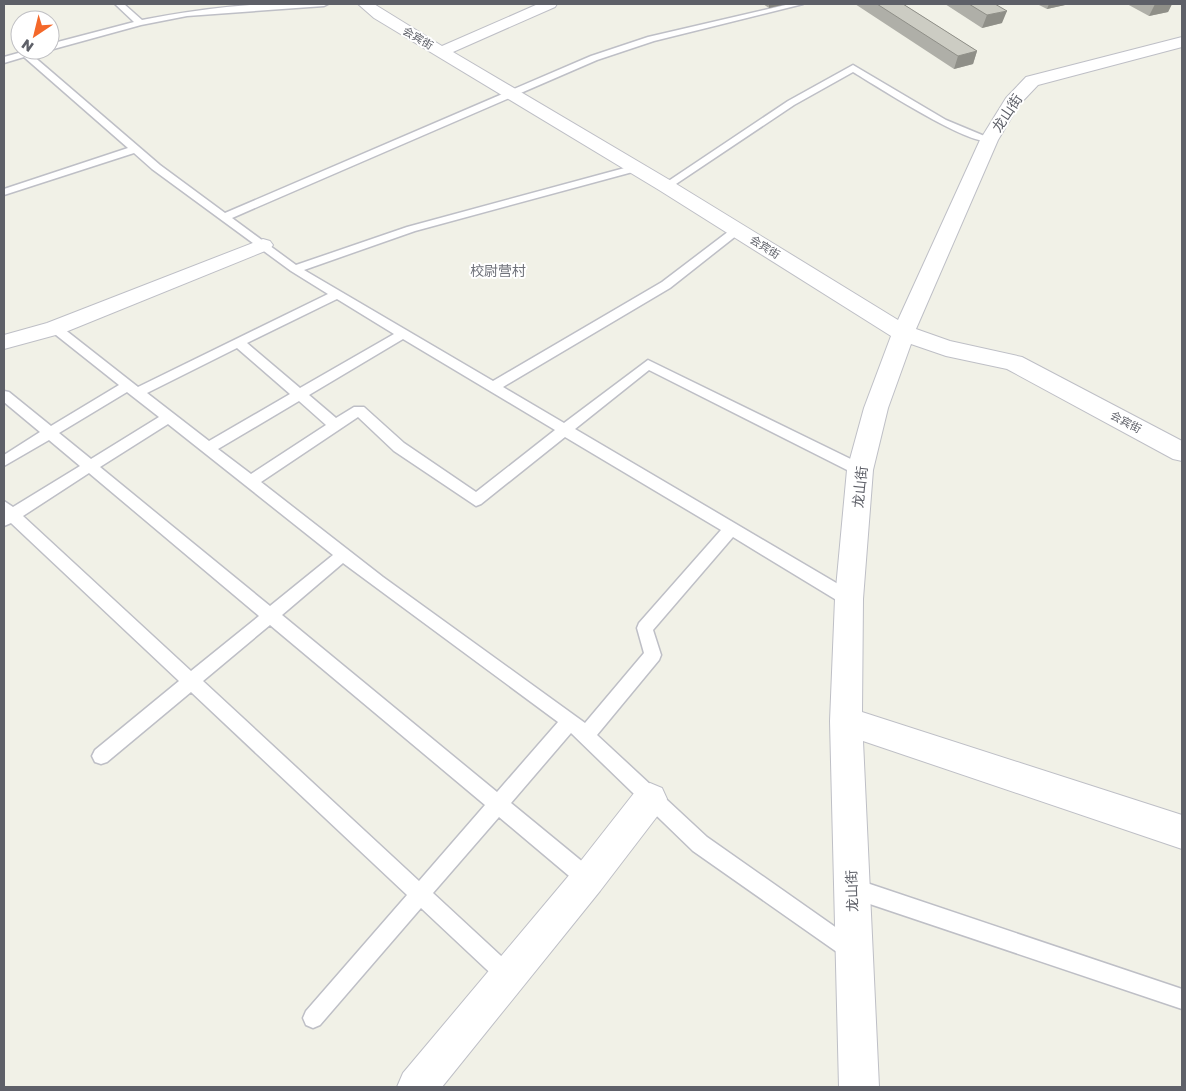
<svg xmlns="http://www.w3.org/2000/svg" width="1186" height="1091" font-family="'Golos Text','Noto Sans SC',sans-serif">
  <style>
    .lines { fill: none; stroke-linecap: round; stroke-linejoin: round }
    .service-casing { stroke: #bebfc6; stroke-width: 3 }
    .minor-casing { stroke: #bebfc6; stroke-width: 2 }
    .service { fill: #fff; fill-rule: evenodd }
    .minor { fill: #fff; fill-rule: evenodd }
    .wall { fill: #afafa8 }
    .shaded-wall { fill: #8f8f88 }
    .building { fill: #ccccc3; stroke: #8f8f88 }
    .labels { text-anchor: middle; stroke-width: 4; stroke-linejoin: round; paint-order: stroke }
    .far-street-label { font-size: 11px; fill: #5e6068; stroke: #fff }
    .street-label { font-size: 14px; fill: #5e6068; stroke: #fff }
    .far-quarter-label { font-size: 14px; fill: #6f727a; stroke: #fff }
  </style>
  <rect width="100%" height="100%" fill="#f1f1e7"/>
  <g class="lines">
    <defs>
      <path id="service" d="M115,4H124L142,20C198,9 271,0 328,4L324,6L187,16L141,25L50,50V44L134,22Z
        M790,4H803L654,41L597,60L232,218L296,265L407,227L632,166H640V170L415,231L304,270L493,381L662,282L733,228H741V232L670,288L503,387L564,423L648,360L865,466L867,470L865,474H855L649,370L575,429L855,594L857,599L855,604L849,606L843,604L733,537L653,630L661,655L659,660L597,735L707,837L858,943L861,950L858,957L851,960L844,957L693,851L571,733L511,803L595,872L598,879L595,886L588,889L581,886L499,817L433,893L515,969L518,976L515,983L508,986L501,983L421,908L320,1025L313,1028L306,1025L303,1018L306,1011L407,895L191,692L107,762L101,764L95,762L92,756L95,750L179,681L11,523L4,526V501L13,507L80,466L49,440L4,466V455L40,432L4,402V391L9,392L51,426L119,385L51,331L49,328L51,325H59L138,387L328,294L291,271L152,169L134,153L4,195V189L128,148L24,57L4,63V57L29,50H43L32,55L160,165L225,213L591,56L648,37ZM337,299L394,334L300,388L247,343ZM403,339L555,430L476,492L404,443L364,407H354L336,418L309,395ZM237,348L290,394L209,441L147,393ZM127,392L159,417L91,459L59,433ZM299,401L326,425L251,474L218,449ZM358,417L394,451L476,506L481,504L565,437L721,530L639,623L637,628L644,653L585,723L383,577L261,482ZM168,424L333,555L270,606L100,467ZM89,473L259,616L191,671L23,516ZM343,563L558,722L497,792L282,615ZM270,625L485,805L419,881L203,681Z
        M853,65L946,120L994,140C979,153 872,83 853,72L794,105L670,188H662L661,186L788,101Z
        M852,878L1182,989V1009L852,898L845,895L842,888L845,881Z"/>
      <path id="minor" d="M358,4H374L442,46L538,4H557L555,7L453,52L673,182L898,320L980,140L1006,98L1026,77L1182,37V47L1038,85L1019,105L998,140L916,329L950,341L1022,357L1182,441V461L1173,459L1007,369L946,356L911,344L888,408L873,470L863,599L862,712L1182,815V849L863,741L879,1087H839L830,721L835,599L847,470L864,408L891,336L659,190L374,18Z
        M263,239L270,241L273,245L270,249L63,333L4,349V335L47,323Z
        M650,783L662,788L667,799L662,810L600,891L442,1087H397L403,1073L576,867L638,788Z"/>
    </defs>
    <use href="#service" class="service-casing"/>
    <use href="#minor" class="minor-casing"/>
    <use href="#service" class="service"/>
    <use href="#minor" class="minor"/>
  </g>
  <path class="wall" d="M763,4H786L769,8Z
    M855,4H903L977,51L973,64L954,69Z
    M945,4H995L1002,23L982,28Z
    M1037,4H1066L1065,5L1047,9Z
    M1127,4H1172L1168,12L1149,16Z"/>
  <path class="shaded-wall" d="M769,4H786L769,8Z
    M1049,4H1066L1065,5L1047,9Z
    M1155,4H1172L1168,12L1149,16Z
    M1007,11L1002,23L982,28L987,15Z
    M977,51L973,64L954,69L958,56Z"/>
  <path class="building" d="M877,4H903L977,51L958,56Z
    M969,4H995L1007,11L987,15Z"/>
  <g class="labels">
    <g class="far-street-label">
      <text transform="translate(418 38) rotate(31)" y="4">会宾街</text>
      <text transform="translate(765 247) rotate(32)" y="4">会宾街</text>
      <text transform="translate(1126 422) rotate(28)" y="4">会宾街</text>
    </g>
    <g class="street-label">
      <text transform="translate(1007 113) rotate(-56)" y="5">龙山街</text>
      <text transform="translate(860 487) rotate(-84)" y="5">龙山街</text>
      <text transform="translate(852 891) rotate(-92)" y="5">龙山街</text>
    </g>
    <g class="far-quarter-label">
      <text x="498" y="276">校尉营村</text>
    </g>
  </g>
  <rect width="1186" height="1091" fill="none" stroke="#5e6068" stroke-width="10"/>
  <g transform="translate(35 35) rotate(215)"><circle r="24" fill="#ffffff" stroke="#bfbfc3"/>
  <path d="M0-4L9 19L0 12L-9 19Z" fill="#f4682a"/>
  <text y="-8" font-size="14" font-weight="bold" text-anchor="middle" fill="#5e6068">N</text>
  </g>
</svg>
